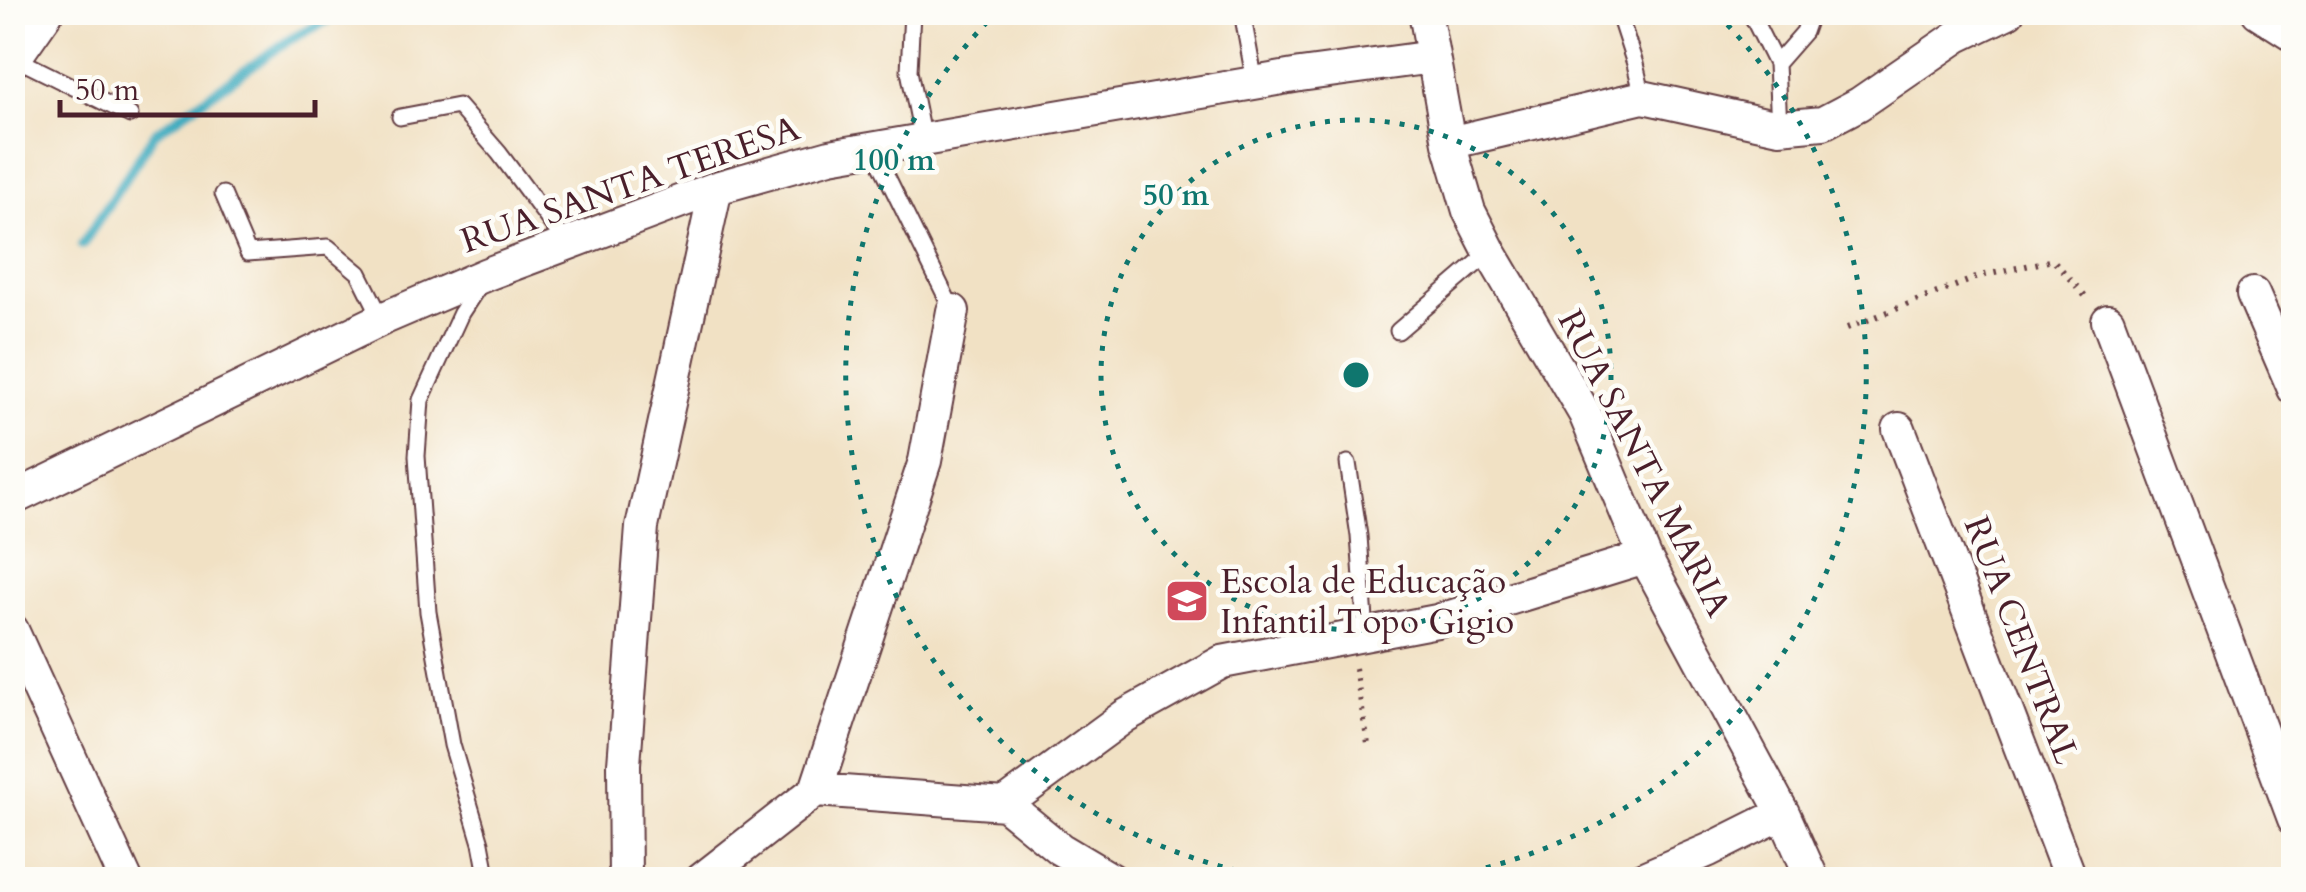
<svg xmlns="http://www.w3.org/2000/svg" width="2306" height="892" font-family="Cardo,serif">
  <style>
    .lines { fill: none; stroke-linecap: round; stroke-linejoin: round }
    .stream { stroke: #40acbf; stroke-width: 10 }
    .lane-casing { stroke: #633c42; stroke-width: 19 }
    .street-casing { stroke: #633c42; stroke-width: 36 }
    .path { stroke: #633c42; stroke-width: 6; stroke-dasharray: 2.5 8; stroke-linecap: butt }
    .lane { stroke: #fff; stroke-width: 15 }
    .street { stroke: #fff; stroke-width: 32 }
    .ring { fill: none; stroke: #0f766e; stroke-width: 5; stroke-dasharray: 5 10 }
    .labels { text-anchor: middle; stroke-width: 9; stroke-linejoin: round; paint-order: stroke }
    .street-label { font-size: 35px; fill: #4a1f2b; stroke: #fdfcf7 }
    .poi-label { font-size: 35px; fill: #4a1f2b; stroke: #fdfcf7; text-anchor: start }
    .centre { fill: #0f766e; stroke: #fdfcf7; stroke-width: 5 }
    .ring-label { font-size: 30px; text-anchor: middle; font-weight: bold; fill: #0f766e; stroke: #fdfcf7; stroke-width: 9; stroke-linejoin: round; paint-order: stroke }
  </style>
  <rect width="100%" height="100%" fill="#fdfcf7"/>
  <filter id="ink" filterUnits="userSpaceOnUse"><feTurbulence type="fractalNoise" baseFrequency=".01" numOctaves="2"/><feDisplacementMap in="SourceGraphic" scale="20" xChannelSelector="R" yChannelSelector="G"/><feConvolveMatrix kernelMatrix="1 2 1 2 8 2 1 2 1" color-interpolation-filters="sRGB"/></filter>
  <filter id="wash" filterUnits="userSpaceOnUse"><feTurbulence type="fractalNoise" baseFrequency=".0048" numOctaves="4" result="noise"/><feDisplacementMap in="SourceGraphic" scale="40" xChannelSelector="R" yChannelSelector="G"/><feGaussianBlur stdDeviation="2.25" result="paint"/><feColorMatrix in="noise" values="0 0 0 0 0 0 0 0 0 0 0 0 0 0 0 0 0 1.4 0 .05"/><feComposite in="paint" operator="in"/></filter>
  <g filter="url(#wash)">
    <rect width="100%" height="100%" fill="#f1e1c4"/>
    <g class="lines">
      <path class="stream" d="M82,245L155,133L289,40L343,12"/>
    </g>
  </g>
  <g filter="url(#ink)">
    <g class="lines">
      <defs>
        <path id="lane" d="M912,12L909,71L923,140
          M1242,12L1255,83
          M1618,12L1635,64L1643,97
          M1750,12L1776,64
          M15,58L130,115
          M400,117L458,106L499,153L566,243
          M1779,127L1776,64L1804,32L1811,12
          M873,148L953,311
          M223,194L248,253L328,247L359,273L382,319
          M482,281L461,313L421,400L417,456L428,612L452,745L481,843L488,880
          M1398,331L1490,252
          M1348,463L1359,536L1366,634"/>
        <path id="street" d="M1425,12L1449,143L1469,211L1490,252L1585,414L1645,557L1783,813L1813,880
          M2258,12L2294,35
          M12,62L47,12
          M1449,143L1643,97L1779,127L1823,123L1859,104L1958,36L2008,12
          M2253,294L2294,389
          M2108,321L2294,819
          M1899,429L2071,880
          M12,499L382,319L487,274L716,188L830,156L1300,75L1433,57
          M12,630L126,880
          M816,790L1005,804L1125,716L1222,662L1437,621L1645,557
          M1005,804L1060,849L1112,880
          M625,880L624,764L642,527L716,188
          M701,880L816,790L925,461L953,311
          M1639,880L1709,850L1783,813"/>
      </defs>
      <use href="#lane" class="lane-casing"/>
      <use href="#street" class="street-casing"/>
      <path class="path" d="M1847,328L1981,276L2053,260L2087,298
        M1355,668L1369,750"/>
      <use href="#lane" class="lane"/>
      <use href="#street" class="street"/>
    </g>
  </g>
  <g class="ring">
    <circle cx="1356" cy="375" r="255"/>
    <path d="M1281 879A510 510 0 0 1 995 14M1717 14A510 510 0 0 1 1431 879"/>
  </g>
  <defs>
    <symbol id="school-square" viewBox="-11 -11 22 22"><rect x="-9" y="-9" width="18" height="18" rx="4" fill="#d1495b" stroke="#fdfcf7"/><path d="M0-5L7-2L0 1L-7-2ZM-4 1L0 2.5L4 1V4Q0 6-4 4Z" fill="#fff"/></symbol>
  </defs>
  <g fill-rule="evenodd">
    <use href="#school-square" x="1162" y="576" width="50" height="50"/>
  </g>
  <g class="labels">
    <g class="street-label">
      <text transform="translate(630 184) rotate(-19)" y="12">RUA SANTA TERESA</text>
      <text transform="translate(1645 463) rotate(63)" y="12">RUA SANTA MARIA</text>
      <text transform="translate(2022 640) rotate(69)" y="12">RUA CENTRAL</text>
    </g>
    <g class="poi-label">
      <text x="1220" y="593">Escola de Educação<tspan x="1220" dy="40">Infantil Topo Gigio</tspan></text>
    </g>
  </g>
  <circle cx="1356" cy="375" r="15" class="centre"/>
  <g class="ring-label">
    <text x="894" y="170">100 m</text>
    <text x="1176" y="205">50 m</text>
  </g>
  <rect width="2306" height="892" fill="none" stroke="#fdfcf7" stroke-width="50"/>
  <path d="M60 100v15h255v-15" fill="none" stroke="#4a1f2b" stroke-width="5"/>
  <text x="75" y="100" font-size="30" fill="#4a1f2b" stroke="#fdfcf7" stroke-width="8" paint-order="stroke">50 m</text>
</svg>
